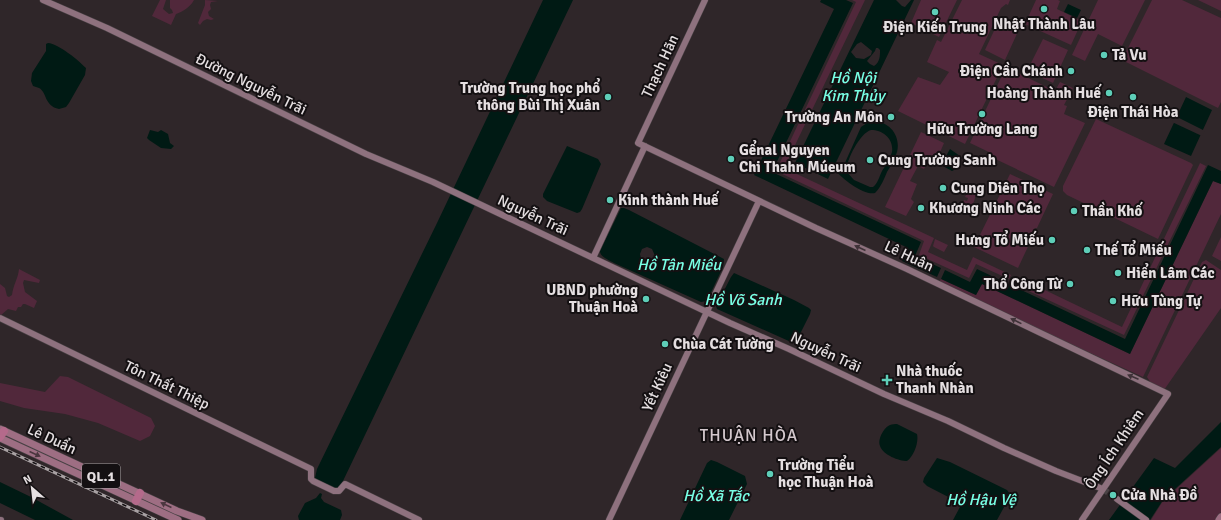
<svg xmlns="http://www.w3.org/2000/svg" width="1221" height="520" font-family="Signika,sans-serif">
  <style>
    .green { fill: #51283b }
    .water { fill: #001a14; fill-rule: evenodd }
    .pier { fill: #2f2629 }
    .lines { fill: none; stroke-linecap: round; stroke-linejoin: round }
    .secondary-tunnel { stroke: #4a4245; stroke-width: 6; stroke-dasharray: 6 3; stroke-linecap: butt }
    .secondary-casing { stroke: #484144; stroke-width: 7 }
    .primary-casing { stroke: #484144; stroke-width: 8 }
    .highway-casing { stroke: #484144; stroke-width: 9 }
    .secondary { stroke: #8e717e; stroke-width: 6 }
    .primary { stroke: #9e6e83; stroke-width: 7 }
    .highway { stroke: #b46a8b; stroke-width: 8 }
    .rail-casing { stroke: #a8a1a3; stroke-width: 3 }
    .rail { stroke: #141012; stroke-width: 1.5; stroke-dasharray: 4.5; stroke-linecap: butt }
    .oneway { fill: #3f3238 }
    .oneway2 { fill: #4b363f }
    .poi-dot { fill: #5eceb8; stroke: #141012; stroke-width: 1.5 }
    .labels { text-anchor: middle; stroke-width: 4; stroke-linejoin: round; paint-order: stroke }
    .shield { fill: #141012; stroke: #a6a1a3; stroke-width: 1 }
    .shield-label { font-size: 14px; font-weight: bold; fill: #e5dfe1 }
    .poi-label { font-size: 15px; font-weight: bold; fill: #e5dfe1; stroke: #141012; text-anchor: start }
    .street-label { font-size: 15px; fill: #e5dfe1; stroke: #141012 }
    .water-label { font-size: 16px; font-style: italic; fill: #78ffe5; stroke: #141012 }
    .quarter-label { font-size: 17px; letter-spacing: 1px; fill: #d4c8cd; stroke: #141012 }
  </style>
  <rect width="100%" height="100%" fill="#2f2629"/>
  <path class="green" d="M160,0H166L163,9L169,14L173,13L172,10L170,8V0H194C191,6 183,12 176,14L171,25L152,16Z
    M205,0L218,1L211,2L210,5L211,9L208,12L209,16L214,19L211,20L207,19L203,21L200,25L198,23L205,5Z
    M852,0H865L784,168L934,238L928,252L967,270L973,257L1011,275L1009,279L976,264L969,278L919,255L924,241L776,171L856,2Z
    M921,0H957L939,37L911,23Z
    M962,0H1010L1008,5L1006,4L1001,8L979,54L1003,65L965,144L898,111L918,77L940,85L949,72L927,62L937,40L941,42Z
    M1036,0H1058L1060,1L1057,9L1082,21L1071,45L1025,24Z
    M1098,0H1145L1122,46L1098,34L1085,61L1072,55Z
    M1152,0H1182L1221,18V102L1218,108L1124,61V56Z
    M1198,0H1221V11Z
    M1000,18L1020,27L1005,60L985,50Z
    M1043,39L1068,50L1053,83L1027,71Z
    M1006,67L1055,91L1060,82L1073,88L1064,105L1067,106L1064,114L1085,123L1054,187L989,156L991,153L970,143Z
    M1096,119L1191,163L1193,165L1158,239L1067,195L1063,191V186Z
    M921,132L944,143L935,164L928,161L924,169L918,166L910,181L917,184L911,199L914,202L906,216L885,207Z
    M1200,163L1206,166L1124,335L1020,287L1024,280L1122,327Z
    M1010,174L1053,194L1037,228H1035L1032,235L1033,236L1018,268L974,247Z
    M1213,181L1221,184V214L1143,377L938,284L941,279L976,295L982,284L1130,354Z
    M971,187C981,194 972,211 961,211L960,209L964,200L967,201L968,198L965,197L969,189Z
    M1221,237V261L1212,256Z
    M935,239L948,245L944,252L934,247L933,246Z
    M1206,260L1221,270V308L1164,390L1151,383L1147,377L1202,262Z
    M19,269L40,280L39,283L24,280L23,283L25,292L37,301L34,308L25,304H23L21,307H18L16,311L8,309L0,316V284L5,288L7,296L9,297L12,295C13,285 18,279 19,269Z
    M60,376L68,377L151,418L155,426L150,436L140,441L98,423L65,414L24,408L0,401V383L45,392Z
    M1221,448V512L1215,520H1151L1163,501Z"/>
  <path class="water" d="M543,0H573L343,481L338,489H334L315,478L317,469L437,223Z
    M821,0H846L853,3L772,172L921,242L915,256L941,268L937,277L902,261L908,248L754,175L834,9L820,2Z
    M874,0H896L902,6L905,7L911,0H914L828,179L795,163ZM861,42L872,51L871,55L864,59L856,58L851,52L857,44ZM876,48H878L880,50C880,56 880,62 874,66L870,64L867,61L875,51Z
    M1068,4L1081,10L1077,18L1064,12Z
    M48,43C59,44 78,60 86,68L85,75L69,103L66,107L59,109C44,106 47,92 39,88C37,87 35,87 33,86L31,81L32,73L46,51V44Z
    M1186,97L1212,110L1191,156L1164,144Z
    M874,121C890,122 901,136 897,152C895,159 891,165 887,172C884,179 881,187 875,193C865,196 842,179 836,171L838,169L842,168L844,165L861,127L867,123ZM871,130C883,130 894,139 892,152C890,159 886,165 882,171C879,177 878,183 873,187H870L854,180L846,171C847,159 860,133 871,130Z
    M150,130L158,132L161,130L168,134L170,143L174,146L171,149L161,148L149,140L147,138Z
    M567,146L598,159L601,164L582,209L580,212L577,213L547,201L543,197V194Z
    M950,149L960,156L954,170L952,171L941,165Z
    M1208,165L1221,171V184L1213,181L1130,354L982,284L976,295L941,279L945,270L970,282L977,269L1125,339Z
    M621,208H624L629,210L724,259L723,267L707,301L701,302L614,263C609,260 600,257 600,251ZM647,247L652,249L655,256L653,260L647,262L641,259L640,254L642,249Z
    M734,273L794,300L809,308L811,310L810,314L797,340L791,342L717,309L716,306L731,277Z
    M1221,422V447L1163,500L1150,520H1109L1154,458L1175,468Z
    M897,424L917,434C919,442 914,456 907,461C899,461 883,455 880,446C877,440 884,427 890,425C892,424 895,424 897,424Z
    M937,458L950,462L1007,490L1010,494L1009,498L997,520H953L960,507V503L927,486L923,482L924,478Z
    M711,460L717,462L745,476L747,484L729,520H680L707,463Z
    M0,482L31,497L73,520H35L0,503Z
    M320,493L322,494L321,498L324,502L341,510L342,515L340,520H299L298,516L305,503L316,498Z"/>
  <path class="pier" d="M1175,116L1205,131L1202,136L1172,122Z"/>
  <g class="lines">
    <path class="secondary-tunnel" d="M1103,489L1117,499"/>
    <defs>
      <path id="secondary" d="M43,0L107,28L366,154L433,182L730,323L789,349L884,394L948,421L1004,448L1056,471L1103,489
        M705,0L638,143L816,228L907,269L1168,394L1082,520
        M593,258L645,146
        M0,318L311,469V479L313,481L334,491H339L345,484L419,520
        M1117,499L1146,520
        M0,520H1
        M609,520L759,201"/>
      <path id="primary" d="M0,429L177,511L202,520
        M0,438L178,520
        M1219,520L1221,517"/>
      <path id="highway" d="M0,437L4,431
        M136,501L140,493"/>
    </defs>
    <use href="#secondary" class="secondary-casing"/>
    <use href="#primary" class="primary-casing"/>
    <use href="#highway" class="highway-casing"/>
    <use href="#secondary" class="secondary"/>
    <use href="#primary" class="primary"/>
    <use href="#highway" class="highway"/>
    <defs>
      <path id="rail" d="M0,447L156,520"/>
    </defs>
    <use href="#rail" class="rail-casing"/>
    <use href="#rail" class="rail"/>
  </g>
  <defs><path id="oneway-solid" d="M-6-.8H1V-3.2L6.5 0L1 3.2V.8H-6Z"/></defs>
  <g class="oneway">
    <use href="#oneway-solid" transform="translate(860 248) rotate(-156)"/>
    <use href="#oneway-solid" transform="translate(1016 321) rotate(-154)"/>
    <use href="#oneway-solid" transform="translate(1133 377) rotate(-157)"/>
  </g>
  <g class="oneway2">
    <use href="#oneway-solid" transform="translate(35 454) rotate(25)"/>
    <use href="#oneway-solid" transform="translate(166 505) rotate(-155)"/>
  </g>
  <g class="poi-dot">
    <circle cx="1044" cy="9" r="4"/>
    <circle cx="935" cy="12" r="4"/>
    <circle cx="1104" cy="55" r="4"/>
    <circle cx="1071" cy="71" r="4"/>
    <circle cx="1109" cy="93" r="4"/>
    <circle cx="608" cy="97" r="4"/>
    <circle cx="1133" cy="97" r="4"/>
    <circle cx="982" cy="114" r="4"/>
    <circle cx="891" cy="117" r="4"/>
    <circle cx="731" cy="159" r="4"/>
    <circle cx="870" cy="160" r="4"/>
    <circle cx="943" cy="188" r="4"/>
    <circle cx="610" cy="200" r="4"/>
    <circle cx="921" cy="208" r="4"/>
    <circle cx="1074" cy="211" r="4"/>
    <circle cx="1052" cy="240" r="4"/>
    <circle cx="1087" cy="250" r="4"/>
    <circle cx="1118" cy="273" r="4"/>
    <circle cx="1070" cy="284" r="4"/>
    <circle cx="646" cy="299" r="4"/>
    <circle cx="1113" cy="301" r="4"/>
    <circle cx="665" cy="344" r="4"/>
    <path d="M885 374h4v4h4v4h-4v4h-4v-4h-4v-4h4z"/>
    <circle cx="770" cy="474" r="4"/>
    <circle cx="1113" cy="495" r="4"/>
  </g>
  <g class="labels">
    <rect class="shield" x="82" y="464" width="38" height="24" rx="3"/>
    <g class="shield-label">
      <text x="101" y="481">QL.1</text>
    </g>
    <g class="poi-label">
      <text x="1044" y="29" text-anchor="middle">Nhật Thành Lâu</text>
      <text x="935" y="32" text-anchor="middle">Điện Kiến Trung</text>
      <text x="1112" y="60">Tả Vu</text>
      <text x="1063" y="76" text-anchor="end">Điện Cần Chánh</text>
      <text x="600" y="93" text-anchor="end">Trường Trung học phổ<tspan x="600" dy="17">thông Bùi Thị Xuân</tspan></text>
      <text x="1101" y="98" text-anchor="end">Hoàng Thành Huế</text>
      <text x="1133" y="117" text-anchor="middle">Điện Thái Hòa</text>
      <text x="883" y="122" text-anchor="end">Trường An Môn</text>
      <text x="982" y="134" text-anchor="middle">Hữu Trường Lang</text>
      <text x="739" y="155">Gểnal Nguyen<tspan x="739" dy="17">Chi Thahn Múeum</tspan></text>
      <text x="878" y="165">Cung Trường Sanh</text>
      <text x="951" y="193">Cung Diên Thọ</text>
      <text x="618" y="205">Kinh thành Huế</text>
      <text x="929" y="213">Khương Ninh Các</text>
      <text x="1082" y="216">Thần Khố</text>
      <text x="1044" y="245" text-anchor="end">Hưng Tổ Miếu</text>
      <text x="1095" y="255">Thế Tổ Miếu</text>
      <text x="1126" y="278">Hiển Lâm Các</text>
      <text x="1062" y="289" text-anchor="end">Thổ Công Từ</text>
      <text x="638" y="295" text-anchor="end">UBND phường<tspan x="638" dy="17">Thuận Hoà</tspan></text>
      <text x="1121" y="306">Hữu Tùng Tự</text>
      <text x="673" y="349">Chùa Cát Tường</text>
      <text x="896" y="376">Nhà thuốc<tspan x="896" dy="17">Thanh Nhàn</tspan></text>
      <text x="778" y="470">Trường Tiểu<tspan x="778" dy="17">học Thuận Hoà</tspan></text>
      <text x="1121" y="500">Cửa Nhà Đồ</text>
    </g>
    <g class="street-label">
      <text transform="translate(660 66) rotate(-65)" y="5">Thạch Hãn</text>
      <text transform="translate(251 84) rotate(26)" y="5">Đường Nguyễn Trãi</text>
      <text transform="translate(533 215) rotate(25)" y="5">Nguyễn Trãi</text>
      <text transform="translate(909 256) rotate(25)" y="5">Lê Huân</text>
      <text transform="translate(826 352) rotate(25)" y="5">Nguyễn Trãi</text>
      <text transform="translate(167 385) rotate(26)" y="5">Tôn Thất Thiệp</text>
      <text transform="translate(657 387) rotate(-65)" y="5">Yết Kiêu</text>
      <text transform="translate(52 439) rotate(25)" y="5">Lê Duẩn</text>
      <text transform="translate(1114 449) rotate(-56)" y="5">Ông Ích Khiêm</text>
    </g>
    <g class="water-label">
      <text x="853" y="83">Hồ Nội<tspan x="853" dy="18">Kim Thủy</tspan></text>
      <text x="679" y="270">Hồ Tân Miếu</text>
      <text x="743" y="305">Hồ Võ Sanh</text>
      <text x="716" y="501">Hồ Xã Tắc</text>
      <text x="981" y="505">Hồ Hậu Vệ</text>
    </g>
    <g class="quarter-label">
      <text x="749" y="441">THUẬN HÒA</text>
    </g>
  </g>
  <g transform="translate(32 488) rotate(332)" stroke="#141012" stroke-width="3" paint-order="stroke">
  <path d="M0-3L7 15L0 10L-7 15Z" fill="#e5dfe1"/>
  <text y="-6" font-size="11" font-weight="bold" text-anchor="middle" fill="#e5dfe1">N</text>
  </g>
</svg>
